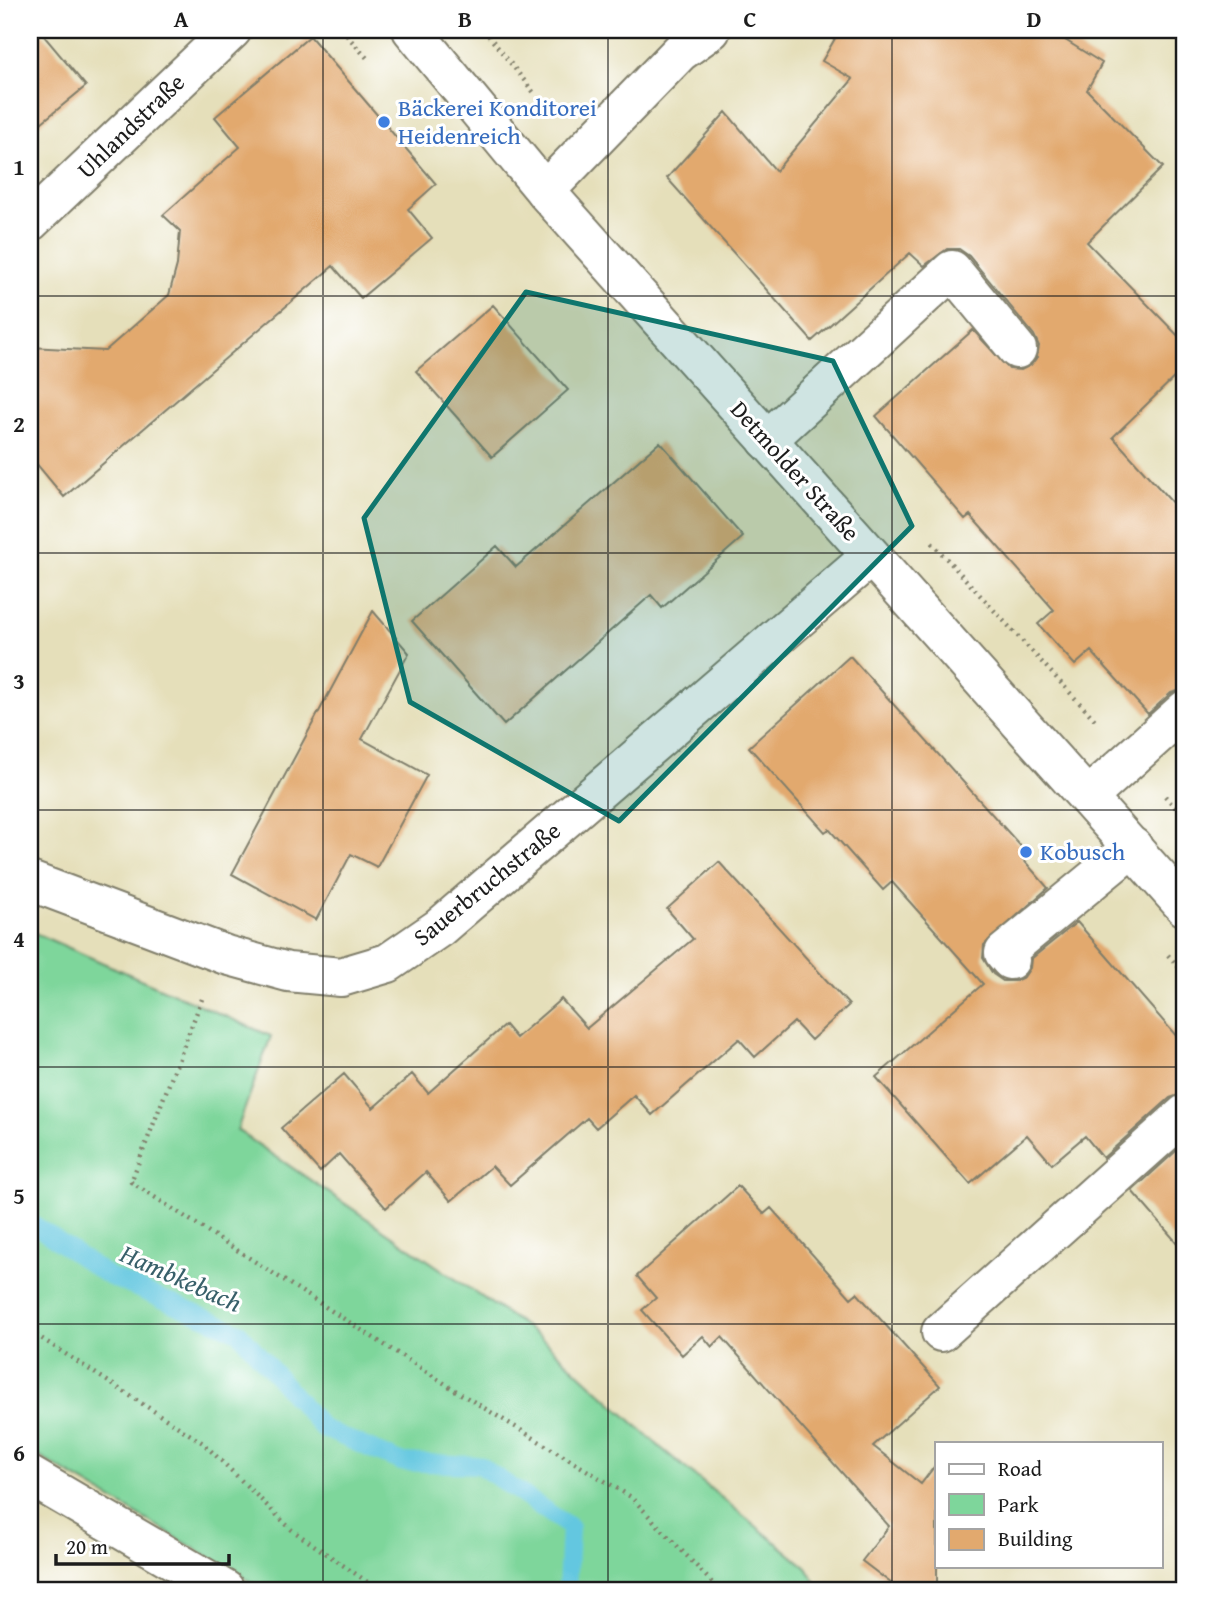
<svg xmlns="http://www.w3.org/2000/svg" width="1215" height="1620" font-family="'Gentium Book Plus',serif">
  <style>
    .green { fill: #7ed69b; stroke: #4d795c; stroke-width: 2 }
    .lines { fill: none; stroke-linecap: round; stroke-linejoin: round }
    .stream { stroke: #63c7e0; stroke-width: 18 }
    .building { fill: #e2a96e }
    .minor-casing { stroke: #807e6b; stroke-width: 42 }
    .major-casing { stroke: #807e6b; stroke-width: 42 }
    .path { stroke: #807e6b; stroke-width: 4.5; stroke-dasharray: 2 5; stroke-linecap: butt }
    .minor { stroke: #fff; stroke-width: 38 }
    .major { stroke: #fff; stroke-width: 38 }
    .marked { fill: #0f766e; fill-opacity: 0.2; stroke: #0f766e; stroke-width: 5; stroke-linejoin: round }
    .grid { fill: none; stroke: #1c1c1c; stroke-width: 2; stroke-opacity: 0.55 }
    .shop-dot { fill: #3f7fe0; stroke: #fff; stroke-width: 2.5 }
    .labels { text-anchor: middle; stroke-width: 6; stroke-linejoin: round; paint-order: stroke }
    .shop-label { font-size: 24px; fill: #366cbe; stroke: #fff; text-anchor: start }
    .street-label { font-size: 24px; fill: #1c1c1c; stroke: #fff }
    .water-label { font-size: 26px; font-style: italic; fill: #38606a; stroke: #fff }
    .neatline { fill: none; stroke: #1c1c1c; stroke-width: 2.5 }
    .grid-label { font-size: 23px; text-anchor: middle; font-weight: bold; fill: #1c1c1c }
  </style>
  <rect width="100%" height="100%" fill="#fff"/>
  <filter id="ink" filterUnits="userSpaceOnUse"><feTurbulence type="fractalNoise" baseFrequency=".0143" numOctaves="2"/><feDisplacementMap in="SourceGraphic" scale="14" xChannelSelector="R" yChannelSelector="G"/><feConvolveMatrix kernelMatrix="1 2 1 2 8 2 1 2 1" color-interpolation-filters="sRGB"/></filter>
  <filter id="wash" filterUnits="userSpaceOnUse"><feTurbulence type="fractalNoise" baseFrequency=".00686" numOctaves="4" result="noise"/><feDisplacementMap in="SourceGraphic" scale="28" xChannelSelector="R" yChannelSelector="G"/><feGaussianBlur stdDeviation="1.57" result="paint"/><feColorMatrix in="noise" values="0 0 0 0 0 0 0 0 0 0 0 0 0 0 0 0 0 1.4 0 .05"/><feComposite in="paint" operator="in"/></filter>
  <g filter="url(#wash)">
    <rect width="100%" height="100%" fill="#e5dfba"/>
    <path class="green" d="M30,931L271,1036L237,1130L539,1336L661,1448L807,1568L820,1590H265L30,1451Z"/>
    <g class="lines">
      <path class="stream" d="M30,1222L108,1276L239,1332L322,1428L401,1462L479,1465L570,1527L567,1590"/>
    </g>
    <g id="blocks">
      <path class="building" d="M30,30H39L86,86L30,132Z
        M840,30H1049L1102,63L1087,90L1163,167L1087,242L1185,343V367L1113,437L1185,517V689L1171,693L1148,714L1091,651L1075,665L1038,624L1054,610L970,515L965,519L876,416L973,330L1009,369L1021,370L1031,365L1037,357L1039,346L1034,335L969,256L959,249H947L924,266L910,253L812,341L667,178L726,112L776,171L853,79L822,61Z
        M310,36L436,184L408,209L432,238L361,298L333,266L64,497L30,456V347L105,351L169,295L177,265L180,231L163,215L240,147L215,117Z
        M493,305L568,390L492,457L416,371Z
        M660,442L743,537L662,608L651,595L504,725L412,621L497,546L516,567Z
        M373,611L409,653L362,739L427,775L377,867L351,854L316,920L232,874Z
        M850,656L1026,852L1021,857L1048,888L984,945L983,958L993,974L1003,981H1015L1024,977L1030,968L1031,959L1077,922L1185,1046V1093L1170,1098L1103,1158L1085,1136L1052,1164L1027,1135L970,1184L876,1077L983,984L892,882L883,890L829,829L825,832L749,747Z
        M719,862L849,1005L811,1040L794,1022L755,1057L739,1039L652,1115L634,1095L596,1128L587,1118L510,1185L492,1166L451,1201L426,1172L386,1208L339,1154L320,1172L281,1128L344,1074L373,1108L412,1074L428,1093L505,1025L516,1038L561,999L587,1028L693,939L667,909Z
        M1185,1143V1252L1132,1191Z
        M738,1186L764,1214L771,1208L851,1298L857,1293L940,1386L873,1446L921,1484L937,1463V1590H900L862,1561L889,1526L722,1337L712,1347L703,1336L682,1355L642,1310L656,1298L637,1276Z"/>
    </g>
  </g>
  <g filter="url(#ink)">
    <use href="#blocks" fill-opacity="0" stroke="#807e6b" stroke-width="2"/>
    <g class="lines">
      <defs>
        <path id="minor" d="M545,191L680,52L711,30
          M30,222L232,30
          M767,440L952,270L1017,349
          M1088,797L1185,710
          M30,881L226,955L288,972L341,977L388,963L439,928L870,557
          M1010,960L1004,953L1133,847
          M941,1332L1185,1114
          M30,1476L225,1590"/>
        <path id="major" d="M412,30L545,191L1185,907"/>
      </defs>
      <use href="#minor" class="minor-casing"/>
      <use href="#major" class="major-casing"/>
      <path class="path" d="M342,30L367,58
        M484,30L535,94
        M932,543L1097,722
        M1165,796L1185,818
        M1168,955L1185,974
        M202,999L131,1182L461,1394L631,1497L719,1590
        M30,1331L203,1443L292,1530L379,1590"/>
      <use href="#minor" class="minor"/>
      <use href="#major" class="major"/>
    </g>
  </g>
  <path class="marked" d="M526,292L833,361L912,526L619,821L410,702L364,518Z"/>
  <path class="grid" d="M323,30V1590M608,30V1590M892,30V1590M30,296H1185M30,553H1185M30,810H1185M30,1067H1185M30,1324H1185"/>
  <g class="shop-dot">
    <circle cx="384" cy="122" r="7"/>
    <circle cx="1026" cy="852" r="7"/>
  </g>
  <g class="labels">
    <g class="shop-label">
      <text x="398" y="116">Bäckerei Konditorei<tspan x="398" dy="28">Heidenreich</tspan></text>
      <text x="1040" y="860">Kobusch</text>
    </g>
    <g class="street-label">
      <text transform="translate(131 126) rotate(-44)" y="8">Uhlandstraße</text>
      <text transform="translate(795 471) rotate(48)" y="8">Detmolder Straße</text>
      <text transform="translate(487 884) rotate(-39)" y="8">Sauerbruchstraße</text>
    </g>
    <g class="water-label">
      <text transform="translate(181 1278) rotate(24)" y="9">Hambkebach</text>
    </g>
  </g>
  <rect width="1215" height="1620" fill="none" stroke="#fff" stroke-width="77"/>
  <rect x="935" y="1442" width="228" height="126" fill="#ffffff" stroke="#a4a4a4" stroke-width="2"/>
  <rect x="949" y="1464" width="35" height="10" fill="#ffffff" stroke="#a4a4a4" stroke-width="2"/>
  <text x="998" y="1476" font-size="21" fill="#1c1c1c">Road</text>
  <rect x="949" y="1494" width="35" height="21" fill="#7ed69b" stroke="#a4a4a4" stroke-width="2"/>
  <text x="998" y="1512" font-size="21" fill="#1c1c1c">Park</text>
  <rect x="949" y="1529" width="35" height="21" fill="#e2a96e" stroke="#a4a4a4" stroke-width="2"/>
  <text x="998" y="1546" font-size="21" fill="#1c1c1c">Building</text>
  <path d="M56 1554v10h173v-10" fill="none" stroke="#1c1c1c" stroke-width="3.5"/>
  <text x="66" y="1554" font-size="21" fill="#1c1c1c" stroke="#ffffff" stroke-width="5" paint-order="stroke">20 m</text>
  <rect x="38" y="38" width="1138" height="1544" class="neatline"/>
  <g class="grid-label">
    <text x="181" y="27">A</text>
    <text x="465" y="27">B</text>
    <text x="750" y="27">C</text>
    <text x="1034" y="27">D</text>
    <text x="19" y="175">1</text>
    <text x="19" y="432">2</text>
    <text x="19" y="689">3</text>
    <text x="19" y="947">4</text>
    <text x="19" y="1204">5</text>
    <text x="19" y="1461">6</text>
  </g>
</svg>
